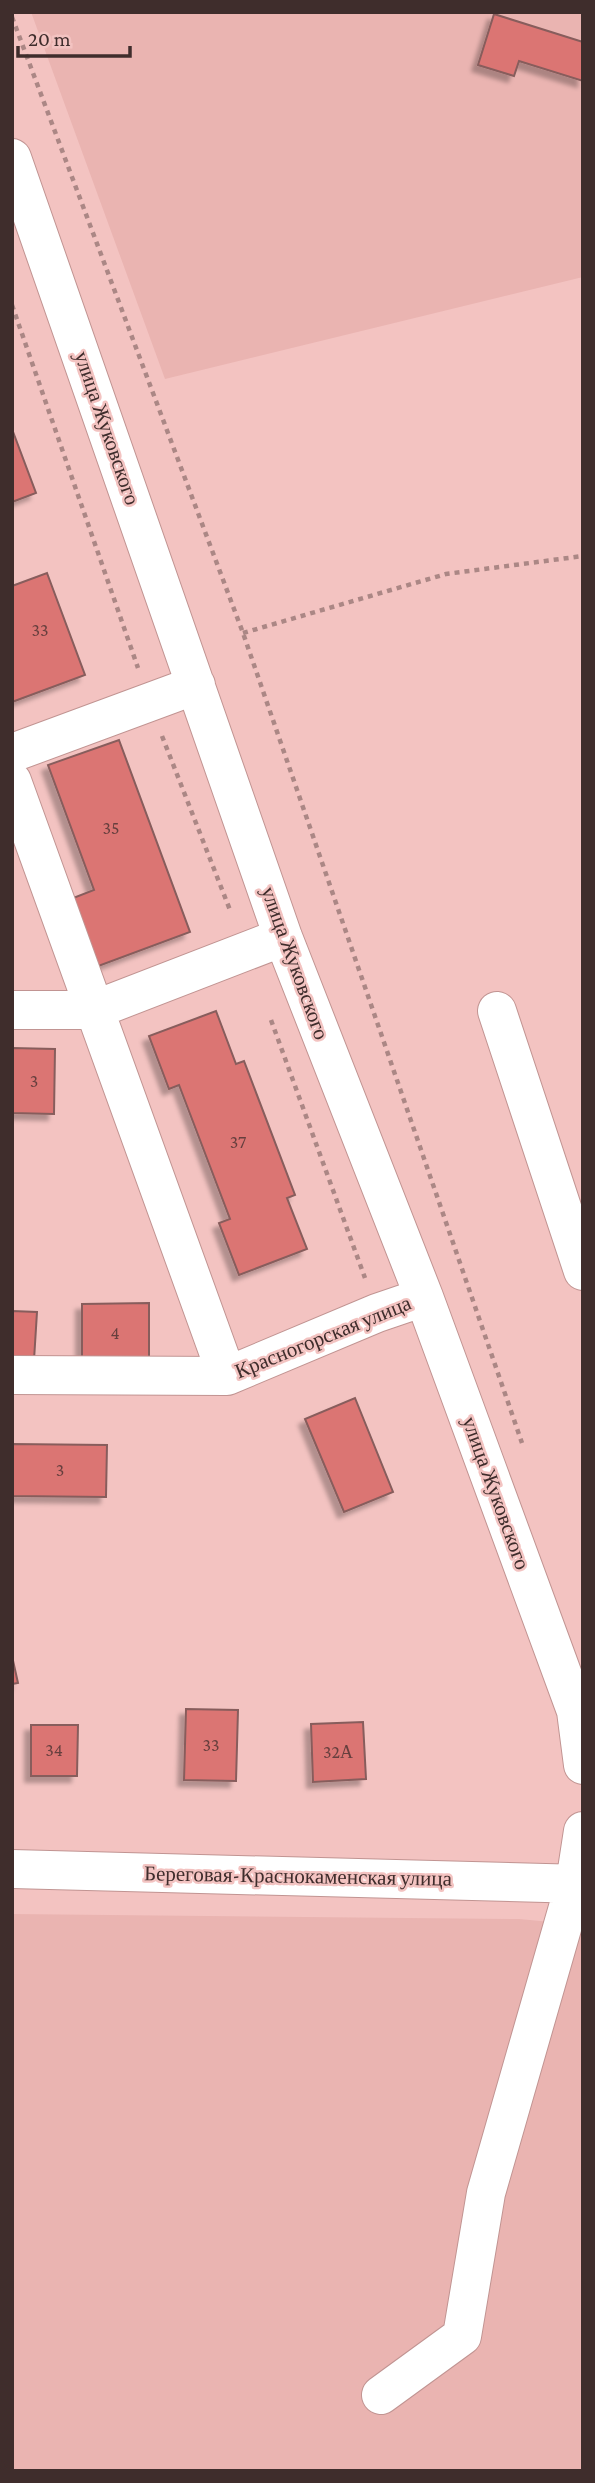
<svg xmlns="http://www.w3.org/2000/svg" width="595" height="2483" font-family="'Crimson Pro',serif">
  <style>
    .built { fill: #eab4b1 }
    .building { fill: #db7473; stroke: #875d5c; stroke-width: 2; filter: url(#shadow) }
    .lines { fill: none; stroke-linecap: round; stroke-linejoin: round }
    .minor-casing { stroke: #c19492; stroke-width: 40 }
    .path { stroke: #ab8785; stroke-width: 4.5; stroke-dasharray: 5 5; stroke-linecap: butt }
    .minor { stroke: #fff; stroke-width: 38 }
    .labels { text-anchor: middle; stroke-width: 5; stroke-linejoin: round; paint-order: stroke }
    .number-label { font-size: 18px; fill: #663f3e }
    .street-label { font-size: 21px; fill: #3f2d2c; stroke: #f3c3c1 }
  </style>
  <defs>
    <filter id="shadow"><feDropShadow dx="-6" dy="6" stdDeviation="2" flood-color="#0004"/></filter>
  </defs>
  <rect width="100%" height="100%" fill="#f3c3c1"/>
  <path class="built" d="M31,12H583V277L165,379Z
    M12,1914L519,1919L583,1925V2471H12Z"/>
  <path class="building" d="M494,14L583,42V81L519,61L514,76L478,65Z
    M12,429L36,493L12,502Z
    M47,573L85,675L12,702V586Z
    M119,740L190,932L93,968L68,900L94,890L48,765Z
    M216,1011L236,1064L244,1061L295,1195L287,1198L307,1249L239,1275L219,1223L230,1219L179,1085L169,1089L149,1036Z
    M12,1048L55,1049L54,1114L12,1113Z
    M149,1303V1362H82V1304Z
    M12,1311L37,1312L34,1360L12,1359Z
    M355,1398L393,1492L344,1512L305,1419Z
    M12,1444L107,1445L106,1497L12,1496Z
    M12,1656L18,1683L12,1684Z
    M186,1709L238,1710L236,1781L184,1780Z
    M363,1722L366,1779L313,1782L311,1724Z
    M31,1725H78L77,1776H31Z"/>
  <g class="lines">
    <defs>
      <path id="minor" d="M12,158L283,937L424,1297L576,1711L583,1765
        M12,753L196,685
        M12,781L227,1376
        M12,1010H94L283,937
        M497,1011L583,1271
        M12,1375L227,1376L377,1313L424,1297
        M12,1869L583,1884
        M381,2395L462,2336L486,2193L575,1883L583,1831"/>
    </defs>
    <use href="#minor" class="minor-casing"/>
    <path class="path" d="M12,17L243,633L522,1443
      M12,305L138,668
      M243,633L446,574L583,556
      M162,736L230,910
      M271,1020L365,1278"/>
    <use href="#minor" class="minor"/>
  </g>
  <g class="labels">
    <g class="number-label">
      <text x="40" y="636">33</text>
      <text x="111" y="834">35</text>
      <text x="34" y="1087">3</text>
      <text x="238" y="1148">37</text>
      <text x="115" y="1339">4</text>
      <text x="60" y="1476">3</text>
      <text x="211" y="1751">33</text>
      <text x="54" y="1756">34</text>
      <text x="338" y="1758">32А</text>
    </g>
    <g class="street-label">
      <text transform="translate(107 428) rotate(71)" y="7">улица Жуковского</text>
      <text transform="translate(295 963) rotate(70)" y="7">улица Жуковского</text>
      <text transform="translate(323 1337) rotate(-22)" y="7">Красногорская улица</text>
      <text transform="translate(496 1493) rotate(70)" y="7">улица Жуковского</text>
      <text transform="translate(298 1876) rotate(1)" y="7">Береговая-Краснокаменская улица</text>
    </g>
  </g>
  <rect width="595" height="2483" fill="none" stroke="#3f2d2c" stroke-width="28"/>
  <path d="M18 46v10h112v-10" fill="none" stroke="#3f2d2c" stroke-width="3.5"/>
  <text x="28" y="46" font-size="21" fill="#3f2d2c" stroke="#f3c3c1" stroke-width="5" paint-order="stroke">20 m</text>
</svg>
